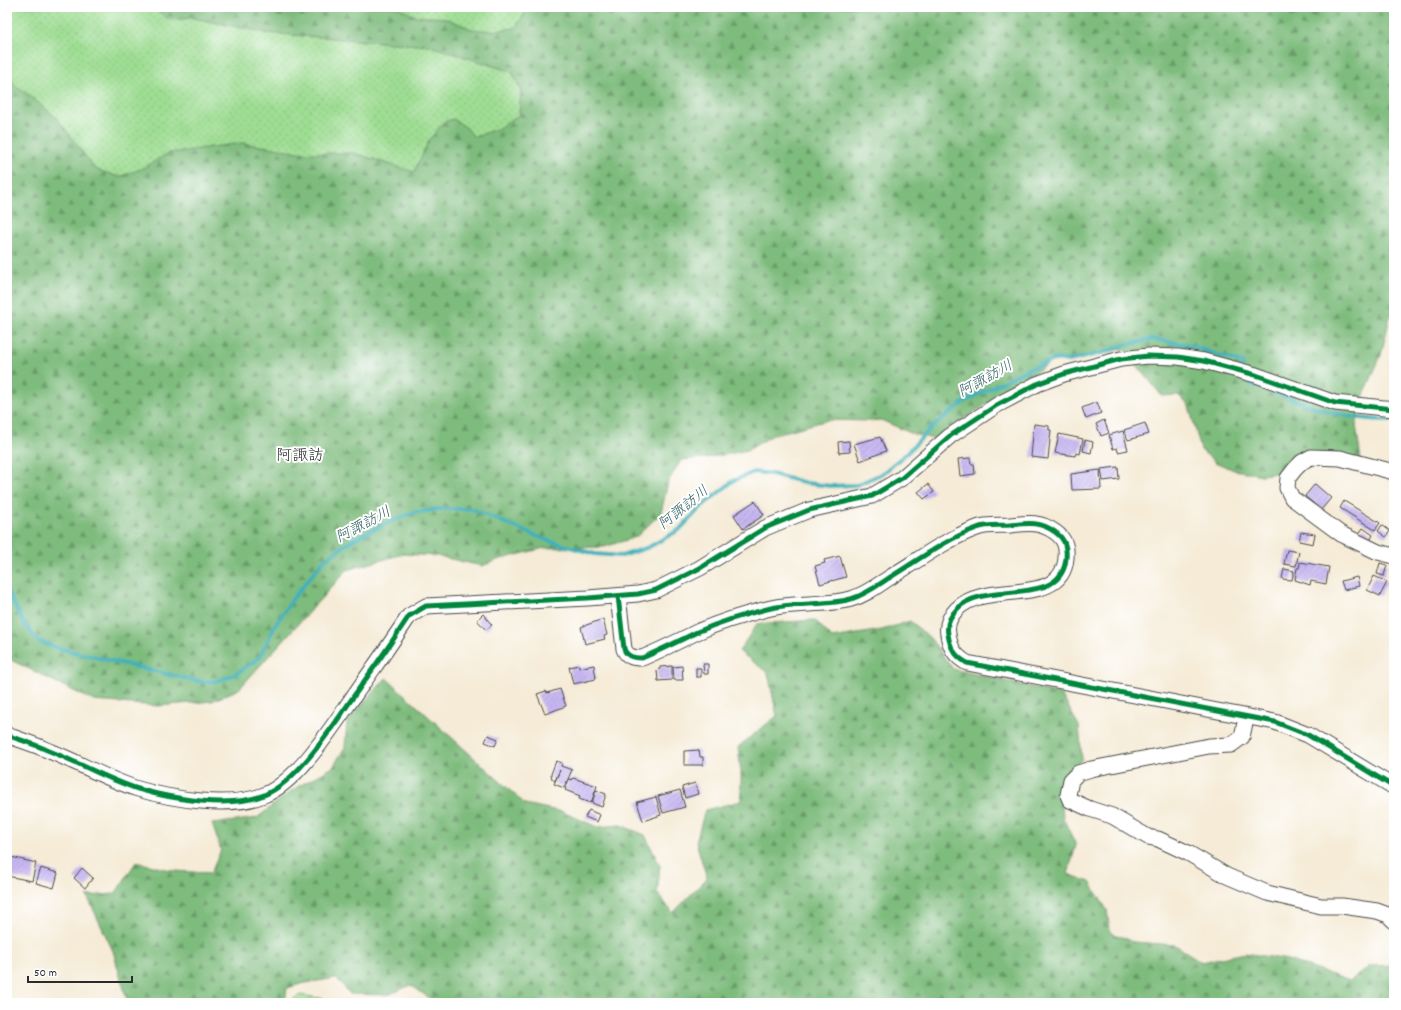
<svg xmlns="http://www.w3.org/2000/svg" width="1401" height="1010" font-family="Dekko,'Klee One',sans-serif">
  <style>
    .grass { fill: url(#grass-dots); stroke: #64845f }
    .forest { fill: url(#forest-firs); stroke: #547454 }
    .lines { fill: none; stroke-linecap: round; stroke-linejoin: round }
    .stream { stroke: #41b1ba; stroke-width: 4 }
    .building { fill: url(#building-hatch) }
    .minor-casing { stroke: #494845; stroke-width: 17 }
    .minor { stroke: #fff; stroke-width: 15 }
    .cycleway-casing { stroke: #fff; stroke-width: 8 }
    .cycleway { stroke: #00873e; stroke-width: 5 }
    .labels { text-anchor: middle; stroke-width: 4; stroke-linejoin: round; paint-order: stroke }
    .water-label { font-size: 15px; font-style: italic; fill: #346164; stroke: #fff }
    .quarter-label { font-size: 16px; fill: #2b2b2b; stroke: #fff }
  </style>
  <defs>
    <pattern id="grass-dots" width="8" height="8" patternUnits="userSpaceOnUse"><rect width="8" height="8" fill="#9edd93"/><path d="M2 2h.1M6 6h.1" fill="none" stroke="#88be7f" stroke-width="1.8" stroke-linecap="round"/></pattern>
    <pattern id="forest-firs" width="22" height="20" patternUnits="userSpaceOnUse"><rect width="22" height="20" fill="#7ebc7d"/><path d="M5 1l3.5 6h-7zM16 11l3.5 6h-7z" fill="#679967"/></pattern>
    <pattern id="building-hatch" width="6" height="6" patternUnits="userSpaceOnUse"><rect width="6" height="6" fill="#c7b8f2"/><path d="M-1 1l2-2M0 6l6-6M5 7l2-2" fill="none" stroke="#ab9ed0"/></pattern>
  </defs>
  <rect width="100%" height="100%" fill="#fff"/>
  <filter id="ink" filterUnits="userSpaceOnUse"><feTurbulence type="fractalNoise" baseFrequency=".025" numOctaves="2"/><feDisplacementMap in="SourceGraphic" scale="8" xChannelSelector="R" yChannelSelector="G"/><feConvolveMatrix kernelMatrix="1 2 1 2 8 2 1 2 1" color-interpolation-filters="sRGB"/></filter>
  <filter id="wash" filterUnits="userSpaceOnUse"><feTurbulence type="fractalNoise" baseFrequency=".012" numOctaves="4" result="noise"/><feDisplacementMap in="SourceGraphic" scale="16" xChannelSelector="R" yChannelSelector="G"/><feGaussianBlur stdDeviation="0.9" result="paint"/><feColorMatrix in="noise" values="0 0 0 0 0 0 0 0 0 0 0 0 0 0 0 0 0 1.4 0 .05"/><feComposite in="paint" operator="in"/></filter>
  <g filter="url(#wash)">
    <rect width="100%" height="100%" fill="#f5ebd6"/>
    <path class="grass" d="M7,7H937L490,217L7,396Z
      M300,995L351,1003H287Z"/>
    <path class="forest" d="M154,7H397L415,16L445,18L472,29L493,31L515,28L529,7H1394V300L1381,355L1364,395L1356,425L1361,460L1262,475L1234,470L1215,462L1201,450L1189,406L1178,395L1162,396L1124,349L1051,362L933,439L913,434L881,420L868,421L828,420L773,435L748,450L706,458L681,460L668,482L661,513L636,537L604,547L544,548L497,560L482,566L437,556L403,554L347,570L239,689L212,701L158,706L94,701L7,658V601L10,596L7,595V78L56,117L95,169L119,177L143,168L169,153L242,143L305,153H354L414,172L429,140L444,122L453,119L467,128L474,137L497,129L519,115L521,90L512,72L430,46L266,33L193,18L169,20Z
      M815,620L832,638L882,630L910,621L930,638L953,669L1061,694L1079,726L1082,759L1061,786L1063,818L1076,845L1068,874L1090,882L1107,910L1110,932L1134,942L1175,945L1202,962L1245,953L1288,960L1350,981L1370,966L1394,965V1003H436L411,985L388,995L350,994L336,978L305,983L287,988L285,1003H128L113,951L87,896L115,894L136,862L175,871L211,873L221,850L212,824L257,818L294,789L333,767L345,747L347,722L386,678L525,804L563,812L597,827L620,825L645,835L660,866L657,893L673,913L707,878L696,842L705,810L741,801V772L738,747L777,716L768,673L739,651L757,624Z"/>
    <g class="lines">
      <path class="stream" d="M1245,376L1246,380L1251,384C1302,402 1338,421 1394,420
        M7,591L25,625L38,641L57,648L201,682L217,681L236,674L260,657L274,627L294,597L324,560L357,537L411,513L438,509H472L546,540L595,554L622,556L649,547L679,530L701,507L733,481L754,472L772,474L806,483L831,486L857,485L883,473L907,453L930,429L964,402L1026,370L1056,359L1069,361L1102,353L1121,346L1153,339L1188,345L1242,363L1243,367"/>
    </g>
    <g id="blocks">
      <path class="building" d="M1097,402L1101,413L1086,419L1082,408Z
        M1104,420L1109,433L1101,436L1096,424Z
        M1145,423L1149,434L1128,440L1124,430Z
        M1034,424L1049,426V430H1051L1048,459L1031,457Z
        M1123,431L1128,450L1118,452L1117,448L1113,449L1109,435Z
        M1059,434L1083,439L1080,454L1076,453L1075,456L1055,453Z
        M880,437L886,451L860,461L854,444Z
        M1085,440L1093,442L1091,453L1083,451Z
        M849,441L850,452L839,453L838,442Z
        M970,458L971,464H974L975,474L960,476L958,459Z
        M1118,467L1119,479L1103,481L1101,469Z
        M1100,470L1101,489L1072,490L1071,474Z
        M928,484L934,492L924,499L918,492Z
        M1315,484L1331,498L1321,510L1305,496Z
        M755,501L764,515L743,529L734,515Z
        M1344,501L1380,523L1375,530L1340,508Z
        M1382,525L1390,531L1386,537L1378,531Z
        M1363,528L1373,535L1369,542L1358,535Z
        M1301,532L1315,534L1313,544L1299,541Z
        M1287,550L1299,552L1296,566L1284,564Z
        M840,556L846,577L820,584L815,566L825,563L824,560Z
        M1300,562L1329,567L1326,584L1311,581L1310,585L1295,580L1297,568H1299Z
        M1380,563L1387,565L1384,576L1377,574Z
        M1284,569L1294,571L1292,580L1282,579Z
        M1374,576L1387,582L1380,596L1367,590Z
        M1357,577L1359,586L1344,590L1341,581Z
        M483,614L492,625L486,630L477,620Z
        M603,619L607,635L604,636L605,639L585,644L581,627Z
        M703,664H708V674H704Z
        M579,665V668L594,665L596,679L573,684L569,667Z
        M672,666V680L658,681L657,670L660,669V667Z
        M682,666L683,680H674L673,667Z
        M696,668H701V677H696Z
        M560,689L566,706L545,714L537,694L546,691L547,693Z
        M488,735L498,739L495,746L485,742Z
        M699,750L700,757H703V765H684V751Z
        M556,761L562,763L561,766L572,770L564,788L554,784L560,770L555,781L552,779L551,774Z
        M573,778L597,786L591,803L579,799L580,796L565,790L569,779L572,780Z
        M695,783L698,794L685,798L682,787Z
        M596,790L606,794L602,807L592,803Z
        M680,790L685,807L663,813L658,796Z
        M656,797L661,815L643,821L637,802Z
        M589,810L600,815L597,822L585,817Z
        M7,856L36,863L32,881L7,876Z
        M41,868L58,873L54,888L36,883Z
        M82,868L93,878L85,888L74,878Z"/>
    </g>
  </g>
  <g filter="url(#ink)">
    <use href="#blocks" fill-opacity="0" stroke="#494845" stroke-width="1"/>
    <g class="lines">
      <defs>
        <path id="minor" d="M1394,472L1340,458L1311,457L1302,462L1295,469L1288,478L1287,488L1292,498L1341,534L1378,552L1394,556
          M618,596L624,649C627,657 634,658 642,658C661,650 679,641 697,632C720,622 746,614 771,608C797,602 825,606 851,599C865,595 877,586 889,578C917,561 946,539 977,528C987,524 1000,526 1010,525C1028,523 1040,521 1055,532C1065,539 1067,547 1066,558C1062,609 985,579 957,609C950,616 946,624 948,634C950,648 955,656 967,663L1275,722L1308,735L1394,787
          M1246,718L1242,737L1231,745L1209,746L1091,769L1078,773L1071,780L1068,795L1070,800L1090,809L1112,816L1148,837L1158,839L1188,853L1227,876L1267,893L1321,906H1342L1377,911L1388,915L1394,921
          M7,735C20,740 34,744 47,750C78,762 106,779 138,789C172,799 230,809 264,795C299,781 334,724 356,693C374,667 392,642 409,616L426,606L588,598L638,594L656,590L700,568L765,528L809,510L872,496L902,478L950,436L997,405L1037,384L1064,374L1121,359L1148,356L1178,357L1204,361L1256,375L1335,403L1394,409"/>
      </defs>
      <use href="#minor" class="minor-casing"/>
      <use href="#minor" class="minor"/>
      <defs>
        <path id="cycleway" d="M618,596L624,649C627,657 634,658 642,658C661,650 679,641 697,632C720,622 746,614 771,608C797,602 825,606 851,599C865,595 877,586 889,578C917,561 946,539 977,528C987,524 1000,526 1010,525C1028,523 1040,521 1055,532C1065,539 1067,547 1066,558C1062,609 985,579 957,609C950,616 946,624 948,634C950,648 955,656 967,663L1275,722L1308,735L1394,787
          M7,735C20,740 34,744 47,750C78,762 106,779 138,789C172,799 230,809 264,795C299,781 334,724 356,693C374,667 392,642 409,616L426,606L588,598L638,594L656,590L700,568L765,528L809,510L872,496L902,478L950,436L997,405L1037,384L1064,374L1121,359L1148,356L1178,357L1204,361L1256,375L1335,403L1394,409"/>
      </defs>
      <use href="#cycleway" class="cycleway-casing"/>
      <use href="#cycleway" class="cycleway"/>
    </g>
  </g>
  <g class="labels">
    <g class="water-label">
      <text transform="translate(985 378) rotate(-29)" y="5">阿諏訪川</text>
      <text transform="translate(683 507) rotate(-39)" y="5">阿諏訪川</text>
      <text transform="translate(363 524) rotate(-28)" y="5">阿諏訪川</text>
    </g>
    <g class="quarter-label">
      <text x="300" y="460">阿諏訪</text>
    </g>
  </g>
  <rect width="1401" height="1010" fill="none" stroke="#fff" stroke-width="24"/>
  <path d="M28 976v6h104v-6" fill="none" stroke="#2b2b2b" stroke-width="2"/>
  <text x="34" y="976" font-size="12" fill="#2b2b2b" stroke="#ffffff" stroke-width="3" paint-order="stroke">50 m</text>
</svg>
